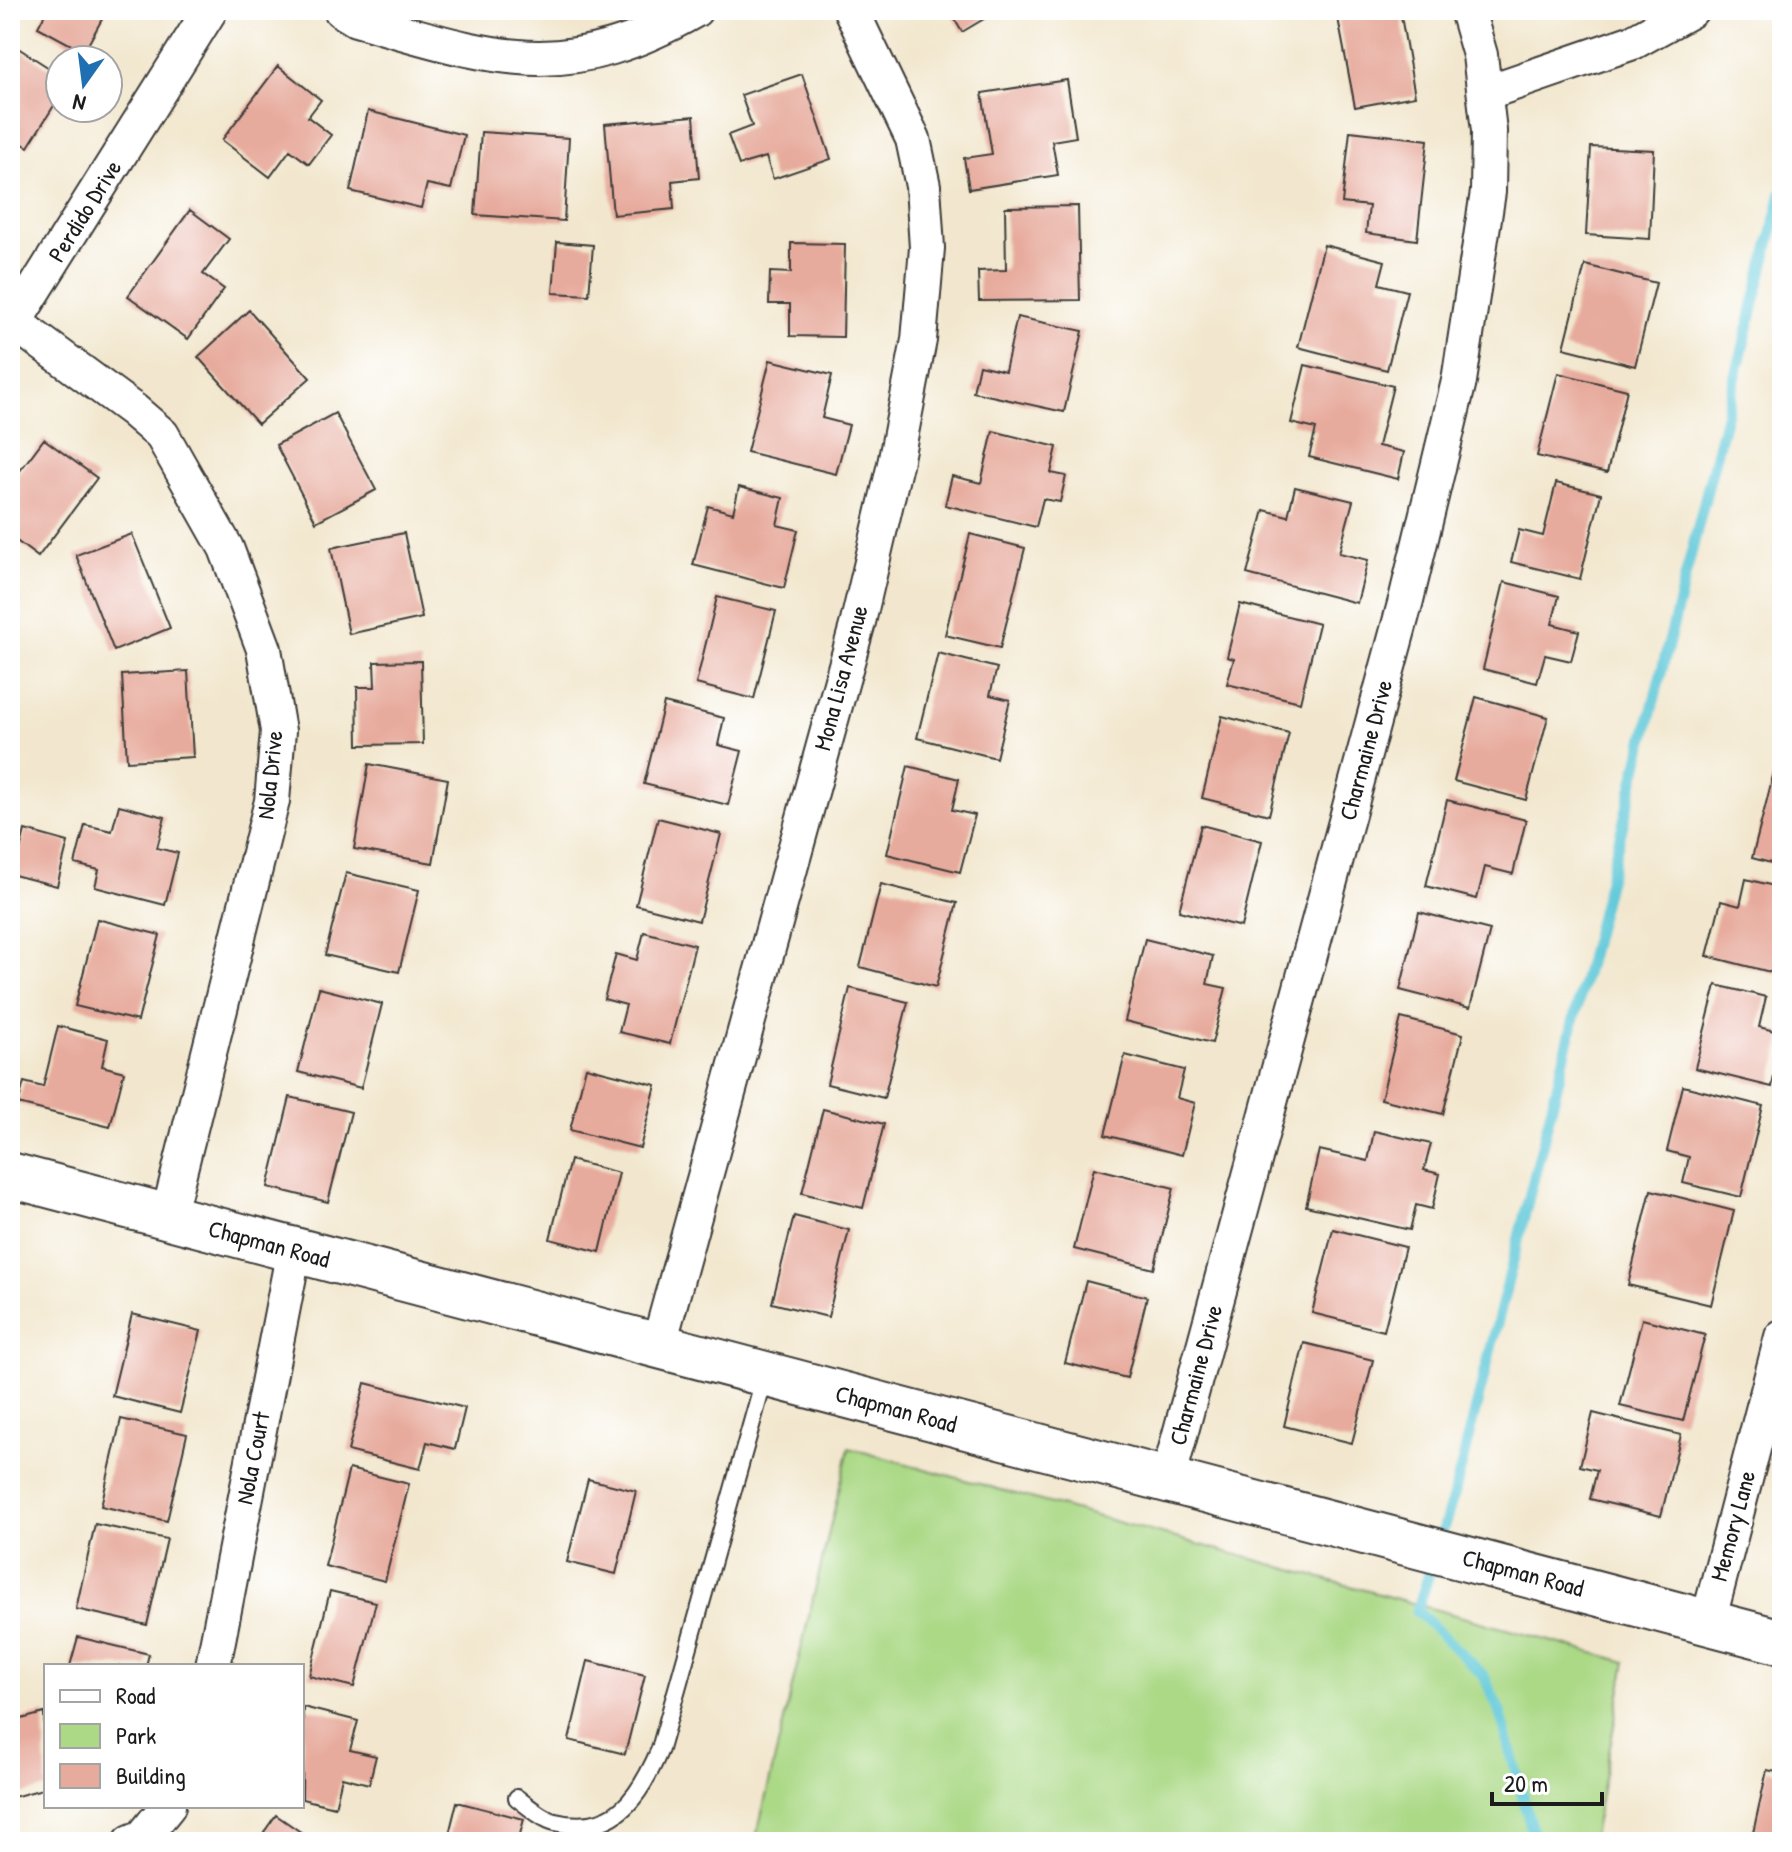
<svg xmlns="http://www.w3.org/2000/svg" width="1792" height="1852" font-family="'Patrick Hand',sans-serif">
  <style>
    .green { fill: #abd986; stroke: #647a51; stroke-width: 2 }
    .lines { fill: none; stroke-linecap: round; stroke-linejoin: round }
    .stream { stroke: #5ec8d8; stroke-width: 11 }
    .building { fill: #e7ab9d }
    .lane-casing { stroke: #3c3a37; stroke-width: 20 }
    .street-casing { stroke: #3c3a37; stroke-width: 38 }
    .secondary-casing { stroke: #3c3a37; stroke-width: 48 }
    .lane { stroke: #fff; stroke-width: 16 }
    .street { stroke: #fff; stroke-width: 34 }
    .secondary { stroke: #fff; stroke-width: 44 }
    .labels { text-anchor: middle; stroke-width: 6; stroke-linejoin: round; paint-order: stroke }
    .street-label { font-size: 24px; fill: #1c1c1c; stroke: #fff }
  </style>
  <rect width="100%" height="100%" fill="#fff"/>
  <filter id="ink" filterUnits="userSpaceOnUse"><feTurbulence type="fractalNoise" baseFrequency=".0125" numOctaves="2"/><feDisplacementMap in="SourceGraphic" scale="16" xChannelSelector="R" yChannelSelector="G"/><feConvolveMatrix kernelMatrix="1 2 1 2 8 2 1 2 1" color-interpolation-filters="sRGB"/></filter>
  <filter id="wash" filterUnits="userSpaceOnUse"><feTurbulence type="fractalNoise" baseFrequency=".006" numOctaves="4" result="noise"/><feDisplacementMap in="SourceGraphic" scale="32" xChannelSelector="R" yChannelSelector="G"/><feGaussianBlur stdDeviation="1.8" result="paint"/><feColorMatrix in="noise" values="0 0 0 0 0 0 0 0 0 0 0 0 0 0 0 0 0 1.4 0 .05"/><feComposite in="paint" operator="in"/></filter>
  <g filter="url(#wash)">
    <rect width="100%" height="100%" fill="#f2e7ce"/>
    <path class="green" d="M849,1448L1626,1662L1592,1842H755Z"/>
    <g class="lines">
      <path class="stream" d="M1439,1542L1455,1491L1782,193
        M1434,1558L1417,1611L1484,1676L1500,1712L1535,1842"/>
    </g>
    <g id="blocks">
      <path class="building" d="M47,10H107L84,52L38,27Z
        M949,10H999L962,32Z
        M1352,10H1400L1415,96L1355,107L1337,13Z
        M15,46L60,75V96L28,147L10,136V53Z
        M278,66L321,100L308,117L331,135L309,164L290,150L270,177L222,140Z
        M802,74L831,159L773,179L766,157L739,165L728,135L752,126L741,95Z
        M1067,80L1076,137L1052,141L1058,175L969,189L964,158L992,154L982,93Z
        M368,111L464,135L451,189L427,184L421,208L350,191Z
        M694,116L699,178L672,181L674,209L613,215L605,124Z
        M1350,131L1428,140L1417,240L1366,233L1369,206L1342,203Z
        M481,132L569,138L564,221L475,215Z
        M1591,147L1654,150L1650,239L1586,235Z
        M1078,206L1080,300L979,301L978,271L1006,270L1005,207Z
        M190,210L229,239L203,274L224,289L188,339L128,296Z
        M557,242L593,245L589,295L553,293Z
        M791,243L845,244L843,337L790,336V304H769L770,272L791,273Z
        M1324,245L1385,261L1379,284L1407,291L1387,370L1298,347Z
        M1585,265L1656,283L1635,366L1564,348Z
        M249,310L310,378L258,424L198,357Z
        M1017,317L1083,331L1064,412L973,392L979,365L1005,371Z
        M770,360L832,375L822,418L849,425L836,474L747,452Z
        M1305,365L1393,386L1378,446L1404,452L1398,479L1309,457L1316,429L1291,423Z
        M1558,373L1627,390L1607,473L1537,456Z
        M335,413L376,490L316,522L276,445Z
        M993,431L1057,447L1051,473L1066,476L1060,502L1043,499L1036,527L945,505L952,476L981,483Z
        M44,439L97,478L38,557L10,536V484Z
        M1556,483L1601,494L1580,579L1511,562L1519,530L1543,536Z
        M739,487L783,498L777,525L798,530L784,588L693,565L708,506L733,513Z
        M1295,487L1353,501L1339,553L1368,560L1357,603L1247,574L1264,510L1288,516Z
        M404,533L422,618L349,634L331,548Z
        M132,534L170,628L114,651L76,555Z
        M970,534L1025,548L1000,648L945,635Z
        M1504,582L1559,596L1552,624L1579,631L1571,661L1545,655L1537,683L1483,669Z
        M717,597L776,611L754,699L696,684Z
        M1240,604L1319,624L1300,702L1227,684L1234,659L1227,657Z
        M938,653L997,668L990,695L1010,700L996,758L917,738Z
        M421,661L423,744L358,745L357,687H375L374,662Z
        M188,671L193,757L127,761L122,675Z
        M1476,697L1548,717L1526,800L1454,781Z
        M664,703L724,718L718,745L742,751L728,805L644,784Z
        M1222,716L1289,733L1269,815L1202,798Z
        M369,764L448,779L433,863L354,849Z
        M908,766L959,779L952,810L975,815L960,872L887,854Z
        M1774,772L1782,774V866L1752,858Z
        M1447,800L1526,820L1513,874L1485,867L1477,899L1426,886Z
        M119,805L165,817L157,848L178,853L165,905L95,887L99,870L75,864L85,825L112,831Z
        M658,818L721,834L699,921L636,905Z
        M1201,825L1262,841L1241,927L1179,911Z
        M25,830L68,842L57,886L14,875Z
        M346,873L419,890L399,972L325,955Z
        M1746,879L1782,888V975L1707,956L1721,901L1740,906Z
        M881,884L957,903L936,987L860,967Z
        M1419,912L1490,930L1470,1008L1400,990Z
        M97,919L160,935L138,1021L75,1006Z
        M644,932L695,945L670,1044L619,1032L626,1005L604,999L616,954L637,960Z
        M1145,939L1213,956L1207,984L1226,988L1212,1043L1125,1021Z
        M1716,985L1766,997L1759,1027L1782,1033L1772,1087L1695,1068Z
        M319,988L382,1004L361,1088L298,1072Z
        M850,988L908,1002L884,1098L827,1084Z
        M1401,1018L1463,1034L1443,1114L1381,1099Z
        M58,1026L108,1039L102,1066L124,1072L110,1127L18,1104L24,1082L43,1087Z
        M1125,1055L1184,1070L1177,1098L1195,1103L1182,1155L1105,1135Z
        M586,1067L656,1085L640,1148L570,1130Z
        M1683,1086L1763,1106L1741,1197L1683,1183L1689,1157L1667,1151Z
        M290,1097L351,1112L328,1202L268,1187Z
        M823,1109L884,1124L863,1208L802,1193Z
        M1374,1131L1431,1144L1424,1170L1440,1174L1432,1209L1416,1205L1410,1230L1306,1206L1319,1150L1368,1161Z
        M570,1160L619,1173L600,1252L550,1239Z
        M1094,1168L1174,1188L1154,1269L1074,1249Z
        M1651,1190L1734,1211L1711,1305L1628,1285Z
        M794,1216L849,1230L828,1317L772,1303Z
        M1333,1229L1405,1247L1384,1331L1312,1313Z
        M1086,1281L1147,1297L1127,1378L1065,1363Z
        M132,1314L201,1331L180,1413L112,1396Z
        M1642,1319L1705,1335L1683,1421L1620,1406Z
        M1304,1343L1373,1360L1352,1443L1284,1426Z
        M365,1383L465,1408L455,1449L427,1442L420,1469L348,1451Z
        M1593,1413L1681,1435L1661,1516L1590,1499L1597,1470L1580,1466Z
        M121,1419L187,1434L167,1521L101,1506Z
        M349,1469L409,1484L385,1581L325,1566Z
        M588,1479L636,1491L616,1574L567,1562Z
        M95,1524L167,1539L147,1625L76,1609Z
        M330,1591L376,1602L354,1687L309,1676Z
        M78,1637L149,1654L146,1666H70Z
        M588,1661L645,1675L625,1754L569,1740Z
        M303,1707L358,1721L350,1750L376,1756L369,1784L342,1777L335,1807L302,1799Z
        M44,1713L46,1788L10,1798V1722Z
        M1767,1770L1782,1773V1842H1751Z
        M457,1802L524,1819L518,1842H447Z
        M276,1815L315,1842H257Z"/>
    </g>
  </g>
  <g filter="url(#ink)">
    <use href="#blocks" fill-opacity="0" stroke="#3c3a37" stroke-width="2"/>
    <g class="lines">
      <defs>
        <path id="lane" d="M517,1798C528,1806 542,1819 555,1822C615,1836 639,1798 660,1749L765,1376"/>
        <path id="street" d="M341,10L356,19C494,58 562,86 695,10
          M1485,93L1633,42L1691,10
          M15,323L133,410L162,435L226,548L264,649L278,731L272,801L168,1217
          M10,329L210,10
          M658,1347L858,622L895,464L919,340L927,248L923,186L913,139L851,10
          M1168,1479L1406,600L1459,381L1488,192L1489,131L1480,55L1467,10
          M1708,1622L1782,1337
          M213,1666L294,1250
          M131,1842L143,1837L168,1806"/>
        <path id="secondary" d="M10,1175L1782,1642"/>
      </defs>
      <use href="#lane" class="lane-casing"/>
      <use href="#street" class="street-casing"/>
      <use href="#secondary" class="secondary-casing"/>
      <use href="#lane" class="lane"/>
      <use href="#street" class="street"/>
      <use href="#secondary" class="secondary"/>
    </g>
  </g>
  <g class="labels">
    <g class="street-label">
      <text transform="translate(85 211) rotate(-58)" y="8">Perdido Drive</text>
      <text transform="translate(841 678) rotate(-75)" y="8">Mona Lisa Avenue</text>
      <text transform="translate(1366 750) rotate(-75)" y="8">Charmaine Drive</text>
      <text transform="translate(270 775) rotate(-84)" y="8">Nola Drive</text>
      <text transform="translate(269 1244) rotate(15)" y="8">Chapman Road</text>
      <text transform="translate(1196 1375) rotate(-75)" y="8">Charmaine Drive</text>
      <text transform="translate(896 1409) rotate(15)" y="8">Chapman Road</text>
      <text transform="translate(253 1458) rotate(-79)" y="8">Nola Court</text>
      <text transform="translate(1733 1526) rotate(-75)" y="8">Memory Lane</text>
      <text transform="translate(1523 1573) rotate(15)" y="8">Chapman Road</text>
    </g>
  </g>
  <rect width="1792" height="1852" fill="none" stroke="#fff" stroke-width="40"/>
  <rect x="44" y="1664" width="260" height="144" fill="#ffffff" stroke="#a4a4a4" stroke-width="2"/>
  <rect x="60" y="1690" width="40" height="12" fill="#ffffff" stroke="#a4a4a4" stroke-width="2"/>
  <text x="116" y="1704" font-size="24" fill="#1c1c1c">Road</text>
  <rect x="60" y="1724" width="40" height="24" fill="#abd986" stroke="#a4a4a4" stroke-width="2"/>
  <text x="116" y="1744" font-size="24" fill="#1c1c1c">Park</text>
  <rect x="60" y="1764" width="40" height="24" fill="#e7ab9d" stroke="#a4a4a4" stroke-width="2"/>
  <text x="116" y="1784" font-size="24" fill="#1c1c1c">Building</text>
  <g transform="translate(84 84) rotate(194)"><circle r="38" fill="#ffffff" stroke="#a4a4a4" stroke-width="2"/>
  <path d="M0-6L14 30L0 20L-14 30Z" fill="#1f6fb2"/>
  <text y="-12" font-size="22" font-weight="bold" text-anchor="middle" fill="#1c1c1c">N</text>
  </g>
  <path d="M1492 1792v12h110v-12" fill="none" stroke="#1c1c1c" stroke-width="4"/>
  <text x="1504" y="1792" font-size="24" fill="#1c1c1c" stroke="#ffffff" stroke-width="6" paint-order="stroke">20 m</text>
</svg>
